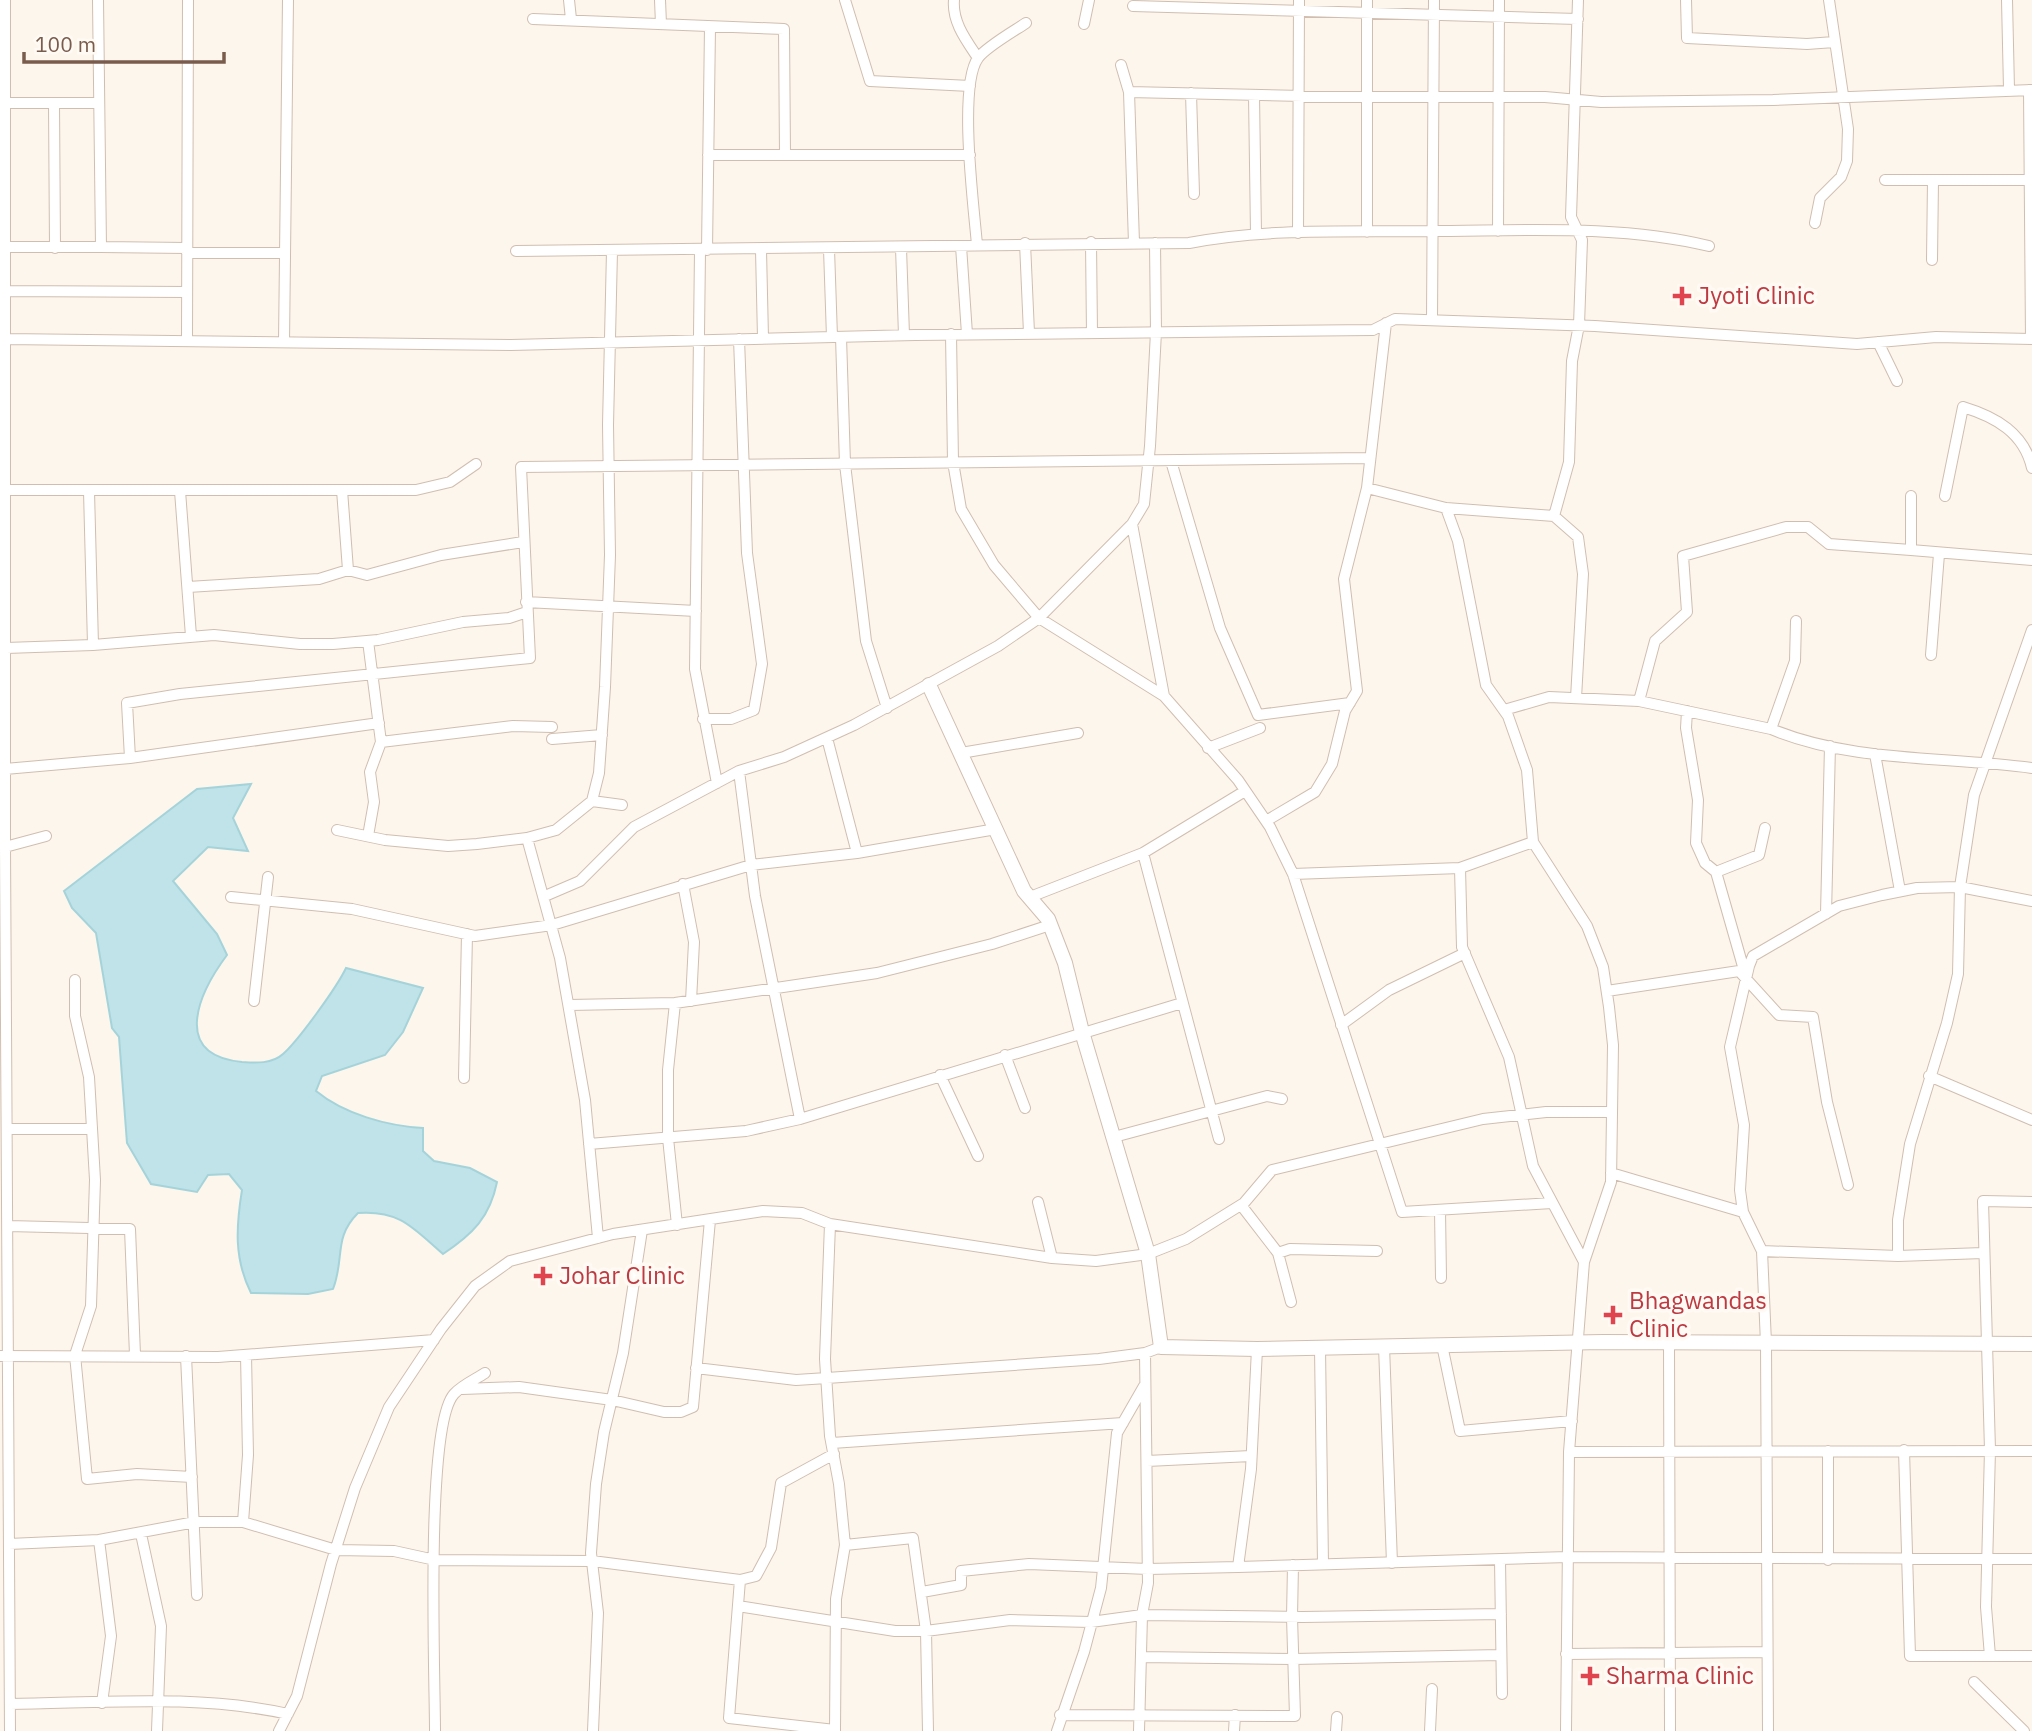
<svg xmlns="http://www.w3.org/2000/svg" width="2032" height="1731" font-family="'IBM Plex Sans',sans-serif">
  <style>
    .water { fill: #bfe3e8; stroke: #a5d3da; stroke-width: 2 }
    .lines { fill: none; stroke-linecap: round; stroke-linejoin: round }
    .minor-casing { stroke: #d1beb0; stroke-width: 12 }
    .tertiary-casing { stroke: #d1beb0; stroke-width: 16 }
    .minor { stroke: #fff; stroke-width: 10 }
    .tertiary { stroke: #fff; stroke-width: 14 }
    .health-dot { fill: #e0444e; stroke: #fffaf3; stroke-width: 2.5 }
    .labels { text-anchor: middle; stroke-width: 7; stroke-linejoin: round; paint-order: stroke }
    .health-label { font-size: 24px; fill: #be3a42; stroke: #fffaf3; text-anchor: start }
  </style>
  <rect width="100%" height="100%" fill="#fdf6ec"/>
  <path class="water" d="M251,784L233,818L248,851L208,847L173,881L217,934L227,955C198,994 171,1055 242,1062C256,1063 272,1064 283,1054C298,1041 337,987 346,968L423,988L403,1032L385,1055L322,1076L316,1091C344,1114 387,1126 423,1128V1151L434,1161L470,1168L497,1182C490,1217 473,1234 443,1254C413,1228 400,1210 358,1213C333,1238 345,1258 333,1289L308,1294L251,1293C234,1259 236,1227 242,1190L229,1174L208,1175L197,1192L151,1184L127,1143L119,1037L112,1028L96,933L72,908L64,891L197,789Z"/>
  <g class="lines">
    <defs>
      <path id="minor" d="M5,0V847L10,1731
        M98,0L101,247L187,248
        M569,0L571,19
        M660,0L661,24
        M845,0L870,81L970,86
        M954,0C952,22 966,40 978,58
        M1686,0L1687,38L1807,44L1834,42
        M2007,0L2009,89
        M1133,6L1578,19
        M533,19L784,29L785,155
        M1084,24L1089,0
        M1121,65L1129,92L1134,243
        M2029,90L2031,339
        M1129,92L1346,97H1545L1601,102L1773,100L2032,90
        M1191,93L1194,194
        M1254,95L1256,234
        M4,103H99
        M54,103L55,248
        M708,155H970
        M1885,180H2030
        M1815,223L1820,198L1841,177L1847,161L1848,129L1829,0
        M1498,231L1499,0
        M1367,232V0
        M1298,233L1299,0
        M1091,242L1092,333
        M1025,243L1029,333
        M1155,243L1156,332L1150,446L1144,504L1132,524L1164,696L1238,780L1270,827L1293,874L1402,1212L1552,1203
        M977,245C974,208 958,86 978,58C986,47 1014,31 1026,23
        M961,246L967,334
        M4,247H101
        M901,248L904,335
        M829,249L832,337
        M707,250L710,27
        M761,250L763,338
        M516,251L1189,243C1267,228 1348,232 1428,231C1520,231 1619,224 1709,246
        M700,251L695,669L717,783
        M187,253H285
        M1932,260L1933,180
        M4,291L187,292
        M1432,320L1434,0
        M951,334L953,462L961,509L994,565L1039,618L1164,696
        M841,337L845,464L866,641L887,708
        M5,339L511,345L915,335L1373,330L1395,319L1595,326L1857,344L1936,337L2032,339
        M187,341L188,0
        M284,342L288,0
        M1878,342L1897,381
        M1171,461L1220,628L1258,715L1350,703
        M1367,488L1446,508L1458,541L1486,685L1508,716L1527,770L1533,842L1587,926L1603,967L1609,1007L1613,1045L1611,1182L1584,1262L1569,1452L1566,1731
        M6,490H416L450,482L476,464
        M89,491L93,645
        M180,491L191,636
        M1911,496V550L2032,560
        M1945,496L1963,407C1996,417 2024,433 2032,468
        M1446,508L1554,516L1578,537L1583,574L1576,698
        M1554,516L1569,462L1572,361L1579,325L1582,240L1571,217L1578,0
        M348,570L367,575L441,555L523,542
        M188,587L319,579L348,570L342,490
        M526,602L696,611
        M1796,621L1795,661L1771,729C1853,763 1946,756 2032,768
        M368,641L381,742L513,726L552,727
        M6,648L93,645L214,635L300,644H333L378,640L463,622L509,618L527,612
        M1931,655L1939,554
        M1639,701L1655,641L1687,612L1683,556L1786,527H1808L1829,544L1911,550
        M1504,710L1549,697L1639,701L1771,729
        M1687,711L1686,728L1698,800L1696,843L1705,863L1716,872
        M703,719H731L754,710L762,664L747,553L739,339
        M827,738L857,853L996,829
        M552,739L602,735
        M1208,748L1260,728
        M961,753L1078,733
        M1875,754L1900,891
        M130,758L379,723
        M5,769L130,758L127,703L180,694L530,658L521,467L1370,458
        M739,771L755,896L800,1119
        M592,801L622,805
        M1266,821L1315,792L1332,764L1345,711L1357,691L1344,579L1367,488L1386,323
        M337,830L385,840L448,846L477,844L527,838L556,830L592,801L599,773L605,687L610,555L608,425L612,251
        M368,836L374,802L370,772L381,742
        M527,838L560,958L585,1100L598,1238
        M5,847L46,836
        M1143,853L1219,1139
        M1460,868L1462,947L1509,1057L1533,1166L1584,1262
        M1293,874L1460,868L1533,842
        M683,884L694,942L691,1001
        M545,896L580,881L634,827L739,771L784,757L854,725L998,646L1039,618L1132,524
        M231,897L352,909L475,936L552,925L751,865L857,853
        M1030,897L1143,853L1245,791
        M1826,914L1830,746
        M1746,977L1716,872L1759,855L1765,828
        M75,980V1016L89,1077L95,1180L91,1306L75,1355L87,1479L137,1474L192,1477
        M1607,991L1739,971L1779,1015L1813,1017L1827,1102L1848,1185
        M254,1001L268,877
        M675,1003L668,1070V1138L677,1225
        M569,1005L675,1003L877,973L992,944L1050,925
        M1341,1025L1389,990L1465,953
        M1005,1055L1025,1108
        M940,1075L978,1156
        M1929,1076L2032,1120
        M464,1078L467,934
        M8,1129H92
        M1114,1137L1267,1096L1282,1099
        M589,1144L746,1131L800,1119L1182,1003
        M1611,1173L1743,1212
        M1038,1202L1052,1258
        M1241,1205L1278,1253L1290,1249L1377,1251
        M1440,1210L1441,1278
        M830,1224L825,1359L830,1436L839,1484L845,1545L836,1599L835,1731
        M8,1226L130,1229L135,1355
        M1762,1251L1898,1256L1983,1253
        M1278,1253L1291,1302
        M1898,1256V1220L1910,1144L1947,1023L1958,974L1960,887L1974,795L2032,630
        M1669,1342L1670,1731
        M1442,1345L1460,1431L1572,1421
        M1384,1346L1392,1563
        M1320,1348L1323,1564
        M1257,1349L1251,1469L1238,1567L1568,1557L2032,1559
        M0,1356L218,1357L434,1340
        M186,1356L197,1595
        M696,1368L796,1380L827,1378L1099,1359L1145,1353L1161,1347
        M462,1389L519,1387L612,1400L664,1412H681L693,1407L710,1220
        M832,1443L1123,1423
        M1904,1450L1910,1656H2032
        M1828,1451V1560
        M1569,1452L2032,1451
        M1147,1461L1251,1456
        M243,1522L336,1550L394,1551L435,1560L592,1561L740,1580L729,1718L835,1730
        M141,1534L161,1626L157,1731
        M99,1540L195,1522H243L248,1455L246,1355
        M9,1544L99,1540L111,1636L102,1703
        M845,1545L913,1538L926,1631L928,1731
        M1500,1560L1502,1694
        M740,1580L756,1576L771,1548L781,1483L834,1454
        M922,1592L961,1585V1571L1029,1564L1148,1569L1238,1567
        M738,1606L895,1631H926L1010,1620L1091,1622L1142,1615L1148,1583L1145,1353
        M1566,1654L1767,1652
        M1990,1656L1986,1607L1990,1450L1983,1201L2032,1202
        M1141,1657L1293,1659L1501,1655
        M1974,1682L2024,1731
        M10,1704C102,1703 198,1694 288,1714
        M1060,1715L1295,1716L1292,1617L1293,1565
        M279,1731L297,1696L331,1564L355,1488L389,1407L441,1329L475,1286L510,1261L613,1234L763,1211L802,1213L830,1224L1052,1258L1096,1261L1148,1254L1186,1239L1244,1203L1272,1170L1483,1119L1546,1112H1612
        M435,1731C435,1676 425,1426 454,1394C462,1385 476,1379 485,1373
        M593,1731L598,1613L591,1553L596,1484L604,1432L623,1353L642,1230
        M1057,1731L1084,1652L1101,1588L1117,1433L1144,1386
        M1139,1731L1142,1615L1303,1617L1501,1614
        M1234,1731L1235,1715
        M1336,1731L1337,1717
        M1430,1731L1432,1689
        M1768,1731L1766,1343L1762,1251L1743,1212L1740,1190L1744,1125L1730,1047L1749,966L1753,956L1839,906L1882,895L1917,888L1960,887L2032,901"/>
      <path id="tertiary" d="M929,685L1024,891L1048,919L1065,963L1082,1032L1148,1254L1161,1347L1257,1349L1603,1342L2032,1344"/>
    </defs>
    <use href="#minor" class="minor-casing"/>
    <use href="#tertiary" class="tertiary-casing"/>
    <use href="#minor" class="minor"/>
    <use href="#tertiary" class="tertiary"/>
  </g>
  <g class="health-dot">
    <path d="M1678.5 285.5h7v7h7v7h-7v7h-7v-7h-7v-7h7z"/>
    <path d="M539.5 1265.5h7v7h7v7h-7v7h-7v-7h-7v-7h7z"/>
    <path d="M1609.5 1304.5h7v7h7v7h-7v7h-7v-7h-7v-7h7z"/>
    <path d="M1586.5 1665.5h7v7h7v7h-7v7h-7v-7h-7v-7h7z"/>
  </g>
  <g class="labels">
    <g class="health-label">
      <text x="1698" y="304">Jyoti Clinic</text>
      <text x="559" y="1284">Johar Clinic</text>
      <text x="1629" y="1309">Bhagwandas<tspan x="1629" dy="28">Clinic</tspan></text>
      <text x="1606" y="1684">Sharma Clinic</text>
    </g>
  </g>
  <path d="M24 52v10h200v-10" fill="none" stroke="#7a5c4d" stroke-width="3.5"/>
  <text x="35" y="52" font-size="21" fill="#7a5c4d" stroke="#fffaf3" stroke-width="5" paint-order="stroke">100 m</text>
</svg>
